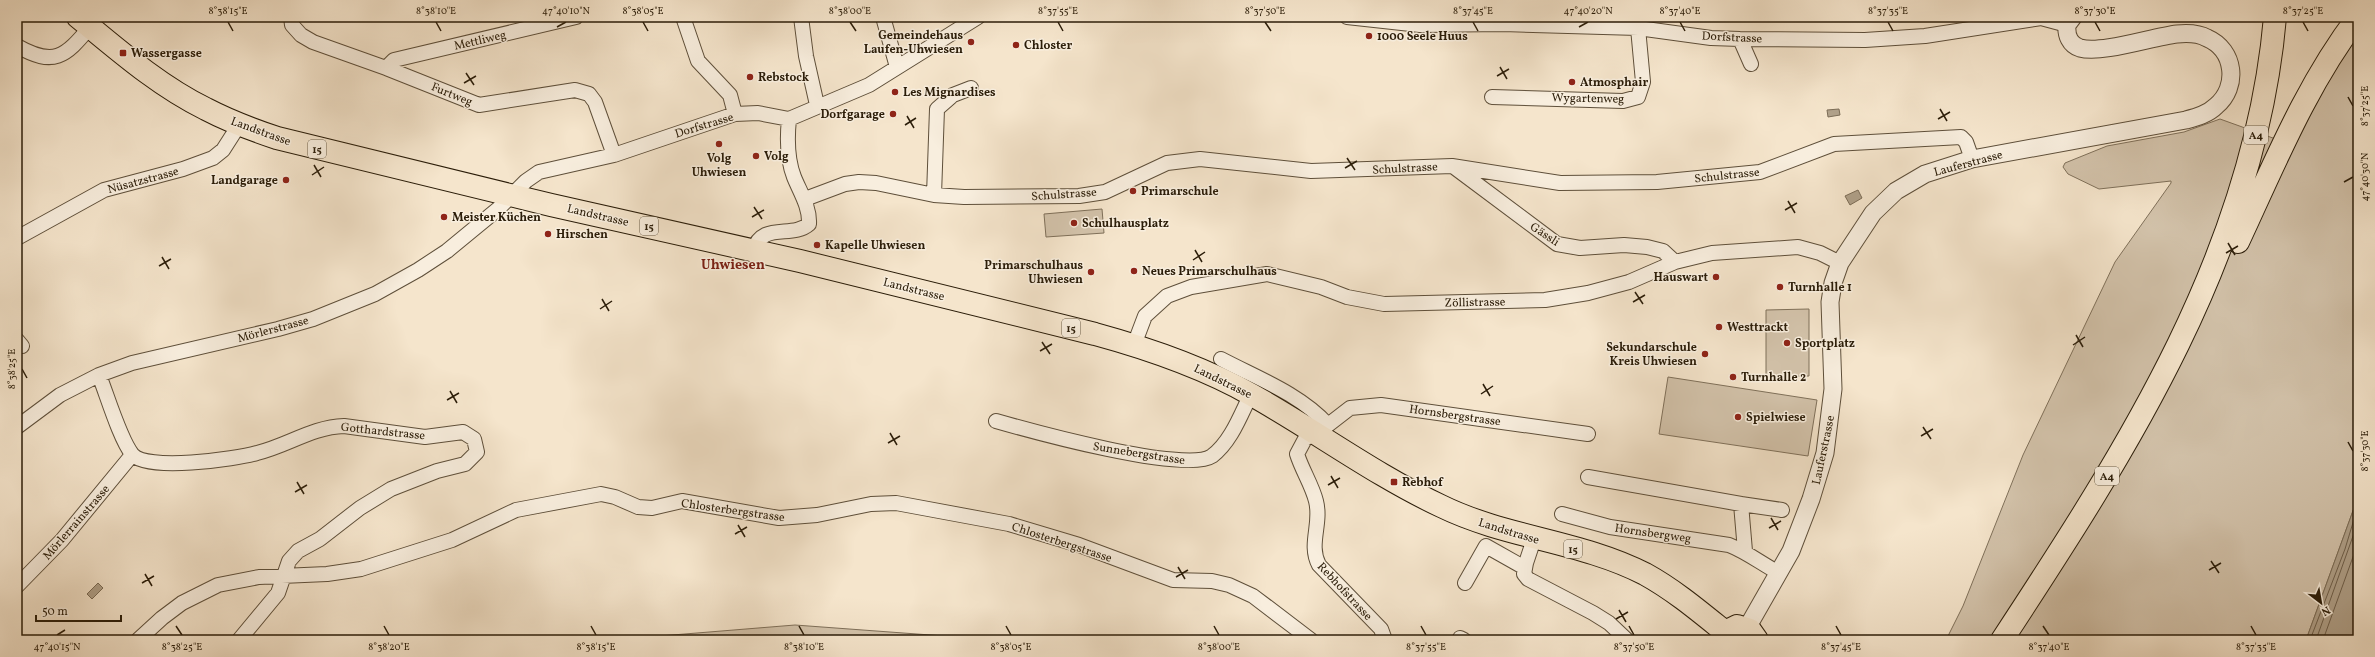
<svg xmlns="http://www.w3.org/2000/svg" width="2375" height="657" font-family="Vollkorn,serif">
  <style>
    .green { fill: #d3c3ab; stroke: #7f705a }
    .water { fill: #b0a18a; stroke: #7b6c56 }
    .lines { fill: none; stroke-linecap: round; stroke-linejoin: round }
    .shore { stroke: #6e5f4a; stroke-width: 1 }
    .minor-casing { stroke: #5e4f3a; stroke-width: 16 }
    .tertiary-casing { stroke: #5e4f3a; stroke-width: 19 }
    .primary-casing { stroke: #2b1d09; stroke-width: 24 }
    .trunk-casing { stroke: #2b1d09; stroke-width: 24 }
    .minor { stroke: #f8eede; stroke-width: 14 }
    .tertiary { stroke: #f8eede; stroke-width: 17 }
    .primary { stroke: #f5e5cc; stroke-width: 22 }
    .trunk { stroke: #f5e5cc; stroke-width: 22 }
    .ticks { fill: none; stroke: #2b1d09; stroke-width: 1.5 }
    .poi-dot { fill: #8f2418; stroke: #f8eede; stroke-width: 1.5 }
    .labels { text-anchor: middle; stroke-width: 3; stroke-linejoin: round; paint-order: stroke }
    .shield { fill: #f8eede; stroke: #685c49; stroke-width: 1 }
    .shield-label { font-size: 11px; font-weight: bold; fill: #2b1d09 }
    .poi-label { font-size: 12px; font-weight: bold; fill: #2b1d09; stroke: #f8eede; text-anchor: start }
    .street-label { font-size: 12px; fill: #2b1d09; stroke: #f8eede }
    .quarter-label { font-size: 14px; font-weight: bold; fill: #7a1f14; stroke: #f8eede }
    .neatline { fill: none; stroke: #2b1d09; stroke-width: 1.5 }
    .ticks-label { font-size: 10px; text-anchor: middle; fill: #2b1d09 }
  </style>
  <rect width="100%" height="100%" fill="#f5e5cc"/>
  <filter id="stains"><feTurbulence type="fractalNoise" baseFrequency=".005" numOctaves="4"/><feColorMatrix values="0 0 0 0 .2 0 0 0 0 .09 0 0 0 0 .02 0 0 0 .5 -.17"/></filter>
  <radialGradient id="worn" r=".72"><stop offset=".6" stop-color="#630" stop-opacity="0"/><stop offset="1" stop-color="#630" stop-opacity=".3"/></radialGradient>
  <path class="green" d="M2358,28V451L2356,459L2358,497L2306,640H1946L1963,606L2023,455L2115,262L2171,183V181L2099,189L2068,174L2063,167L2065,163L2107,146L2184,132L2220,119L2284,142Z
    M1102,209L1104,233L1046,237L1044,214Z
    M1809,309V376L1766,377V310Z
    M1668,377L1817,400L1808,456L1659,434Z
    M795,625L971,638L977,640H640L648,637Z"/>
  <path class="water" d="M1839,109L1840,115L1828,117L1827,110Z
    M1858,190L1862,198L1850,205L1845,196Z
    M2358,497V640H2306Z
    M98,583L103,588L92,599L87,594Z"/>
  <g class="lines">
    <path class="shore" d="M2310,640L2345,549L2358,506
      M2316,640L2358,522
      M2323,640L2358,543"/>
    <defs>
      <path id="minor" d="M291,17L292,25L301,35L313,42L386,68L479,105L575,90L589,94L595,102L614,155
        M683,17L698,61L730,95L735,114
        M801,17L806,56L817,105
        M883,17L897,67
        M1347,17L1420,25L1503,24L1638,28L1711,38L1740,39L1865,40L1925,36L2041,18L2067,25
        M1740,39L1751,64
        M17,46C54,67 65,57 90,27
        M386,68L394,60L576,17
        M1492,97L1623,101L1638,97L1643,82L1638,28
        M1454,167L1557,244L1580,248L1624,245L1647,247L1663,251L1675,262
        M934,195L937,109L953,95L971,88
        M805,199L845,184L859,182L876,183L934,195L964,197L1079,196L1105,192L1167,163L1200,159L1311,171L1452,166L1560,183L1657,182L1760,172L1834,144L1961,137L1966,142L1972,159
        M17,238L104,190L183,169L213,158L223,150L239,125
        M753,251C762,221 792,239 809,224C810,207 800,192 794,177C787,159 787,138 789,119
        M17,340L22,346
        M1134,345L1145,316L1167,296L1191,287L1267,274L1321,287L1347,297L1384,304L1545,300L1588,293L1629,282L1675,262L1712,253L1798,247L1820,253L1840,263
        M1221,359C1257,378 1300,394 1328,425
        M99,375C107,395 120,439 132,454C145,472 236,459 257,453C287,446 312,427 344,426L425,437L463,432L474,439L477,452L465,464L437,471L391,489L360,508L320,539L298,551L289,561L278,593L239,640
        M996,421C1031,431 1186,474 1212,456C1231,442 1241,414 1251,394
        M17,427L60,395L99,375L132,363L278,329L313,319L375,294L418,270L447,251L498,209L526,181L539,172L614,155L735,114L758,113L789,119L869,85L978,17
        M1588,477L1741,504L1745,551
        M1741,504L1782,510
        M1562,514L1610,527L1729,545C1747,552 1762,564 1779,573
        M1534,539L1526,563L1524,574L1528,579L1593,613L1609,623L1627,640
        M1465,583L1486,546L1525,568
        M17,586L62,540L132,455
        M1460,638L1464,640
        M138,640L162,618L182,603L218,585L259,577L327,574L361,569L452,540L516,510L601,494L615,497L638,507L652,508L682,501L779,518L817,515L871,504L896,503L1009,524L1079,545L1173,580L1212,581L1229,585L1253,596L1311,640
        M1385,640L1381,629L1319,565C1308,544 1322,524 1316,501C1312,485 1302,470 1297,454L1305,439L1328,425L1350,408L1381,405L1588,434"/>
      <path id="tertiary" d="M1747,628L1791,551L1811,499L1825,453L1833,389L1830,302L1833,283L1840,263L1873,213L1896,191L1925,174L1972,159L2186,120C2197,117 2208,114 2216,106C2239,87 2235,50 2207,38C2198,33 2187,33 2177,34C2152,37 2102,54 2080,48C2070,45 2066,35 2067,25L2073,17"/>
      <path id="primary" d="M78,17C118,50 159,86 206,109C229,121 253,130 277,138L551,205L800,261L1095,334C1150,349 1203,367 1252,395C1316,431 1375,475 1441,506C1506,538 1581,541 1645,574C1674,590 1699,611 1725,632
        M1721,640L1725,632L1737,626L1750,630L1757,640"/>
      <path id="trunk" d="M2238,242C2274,165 2306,85 2358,17
        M2002,640C2128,448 2255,251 2275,17"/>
    </defs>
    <use href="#minor" class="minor-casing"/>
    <use href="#tertiary" class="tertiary-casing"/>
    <use href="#primary" class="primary-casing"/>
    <use href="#trunk" class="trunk-casing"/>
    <use href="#minor" class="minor"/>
    <use href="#tertiary" class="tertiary"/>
    <use href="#primary" class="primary"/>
    <use href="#trunk" class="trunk"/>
  </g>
  <path class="ticks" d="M228,22L233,31M436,22L441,31M643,22L648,31M850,22L856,31M1058,22L1063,31M1265,22L1271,31M1473,22L1478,31M1680,22L1685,31M1888,22L1893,31M2095,22L2100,31M2303,22L2308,31M557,27L566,22M1579,27L1588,22M1500,67L1507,79M466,73L474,85M1497,76L1509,69M464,83L476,76M2348,97L2353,106M1940,109L1947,121M907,116L914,128M1938,119L1950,112M905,125L916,118M1347,158L1355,170M314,165L321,177M1345,168L1357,161M312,175L324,167M2344,182L2353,177M1788,201L1795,213M754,207L762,219M1785,210L1797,203M752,217L764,210M2228,243L2235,255M1195,250L1202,262M2226,253L2238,246M162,257L169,269M1193,260L1205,252M159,266L171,259M1635,292L1643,304M602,299L609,311M1633,302L1645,295M600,309L612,301M2076,335L2083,347M1042,342L1050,354M2073,345L2085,337M1040,351L1052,344M22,369L27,378M1483,384L1490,396M450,391L457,403M1481,394L1493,386M447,400L459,393M1923,427L1931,439M890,433L897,445M1921,436L1933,429M2348,442L2353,451M888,443L900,436M1331,476L1338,488M297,482L304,494M1328,485L1340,478M295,492L307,485M1771,518L1778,530M738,525L745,537M1769,528L1781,521M735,534L747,527M2211,561L2219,573M1178,567L1185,579M2209,570L2221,563M145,574L152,586M1176,577L1188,570M142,583L154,576M1619,610L1626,622M1616,619L1628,612M176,626L182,635M384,626L389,635M591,626L596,635M799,626L804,635M1006,626L1011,635M1214,626L1219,635M1421,626L1426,635M1629,626L1634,635M1836,626L1841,635M2043,626L2049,635M2251,626L2256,635M57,635L65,630"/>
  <g class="poi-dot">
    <circle cx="1369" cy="36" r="4"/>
    <circle cx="971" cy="42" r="4"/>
    <circle cx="1016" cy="45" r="4"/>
    <rect x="119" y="49" width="8" height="8" rx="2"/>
    <circle cx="750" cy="77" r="4"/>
    <circle cx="1572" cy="82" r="4"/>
    <circle cx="895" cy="92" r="4"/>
    <circle cx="893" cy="114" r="4"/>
    <circle cx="719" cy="144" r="4"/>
    <circle cx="756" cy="156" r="4"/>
    <circle cx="286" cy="180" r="4"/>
    <circle cx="1133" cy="191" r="4"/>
    <circle cx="444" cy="217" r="4"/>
    <circle cx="1074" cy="223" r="4"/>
    <circle cx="548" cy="234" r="4"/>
    <circle cx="817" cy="245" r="4"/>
    <circle cx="1134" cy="271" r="4"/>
    <circle cx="1091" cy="272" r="4"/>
    <circle cx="1716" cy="277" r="4"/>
    <circle cx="1780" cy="287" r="4"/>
    <circle cx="1719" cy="327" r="4"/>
    <circle cx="1787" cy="343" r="4"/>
    <circle cx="1705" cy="354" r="4"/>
    <circle cx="1733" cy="377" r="4"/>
    <circle cx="1738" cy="417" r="4"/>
    <rect x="1390" y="478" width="8" height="8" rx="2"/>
  </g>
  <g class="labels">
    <g class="shield">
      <rect x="2244" y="126" width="24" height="18" rx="3"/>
      <rect x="308" y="140" width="18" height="18" rx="3"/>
      <rect x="640" y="217" width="18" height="18" rx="3"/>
      <rect x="1062" y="319" width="18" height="18" rx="3"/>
      <rect x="2095" y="467" width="24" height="18" rx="3"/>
      <rect x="1564" y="540" width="18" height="18" rx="3"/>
    </g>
    <g class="shield-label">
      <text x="2256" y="139">A4</text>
      <text x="317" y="153">15</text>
      <text x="649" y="230">15</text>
      <text x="1071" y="332">15</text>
      <text x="2107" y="480">A4</text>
      <text x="1573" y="553">15</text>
    </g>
    <g class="poi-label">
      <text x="963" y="39" text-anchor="end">Gemeindehaus<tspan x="963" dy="14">Laufen-Uhwiesen</tspan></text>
      <text x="1377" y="40">1000 Seele Huus</text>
      <text x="1024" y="49">Chloster</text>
      <text x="131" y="57">Wassergasse</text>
      <text x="758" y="81">Rebstock</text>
      <text x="1580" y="86">Atmosphair</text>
      <text x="903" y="96">Les Mignardises</text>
      <text x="885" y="118" text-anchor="end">Dorfgarage</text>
      <text x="764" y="160">Volg</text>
      <text x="719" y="162" text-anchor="middle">Volg<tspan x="719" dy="14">Uhwiesen</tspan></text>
      <text x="278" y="184" text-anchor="end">Landgarage</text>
      <text x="1141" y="195">Primarschule</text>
      <text x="452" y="221">Meister Küchen</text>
      <text x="1082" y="227">Schulhausplatz</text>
      <text x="556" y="238">Hirschen</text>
      <text x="825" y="249">Kapelle Uhwiesen</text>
      <text x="1083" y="269" text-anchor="end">Primarschulhaus<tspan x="1083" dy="14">Uhwiesen</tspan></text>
      <text x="1142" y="275">Neues Primarschulhaus</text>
      <text x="1708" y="281" text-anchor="end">Hauswart</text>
      <text x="1788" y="291">Turnhalle 1</text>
      <text x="1727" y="331">Westtrackt</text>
      <text x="1795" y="347">Sportplatz</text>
      <text x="1697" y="351" text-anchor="end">Sekundarschule<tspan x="1697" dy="14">Kreis Uhwiesen</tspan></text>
      <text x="1741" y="381">Turnhalle 2</text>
      <text x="1746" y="421">Spielwiese</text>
      <text x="1402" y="486">Rebhof</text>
    </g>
    <g class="street-label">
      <text transform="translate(1732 37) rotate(3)" y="4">Dorfstrasse</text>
      <text transform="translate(480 40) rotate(-13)" y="4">Mettliweg</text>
      <text transform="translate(452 94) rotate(22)" y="4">Furtweg</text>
      <text transform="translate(1588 98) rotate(1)" y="4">Wygartenweg</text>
      <text transform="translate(704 125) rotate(-17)" y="4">Dorfstrasse</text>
      <text transform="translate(261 131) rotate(20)" y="4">Landstrasse</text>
      <text transform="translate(1968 163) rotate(-15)" y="4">Lauferstrasse</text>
      <text transform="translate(1405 168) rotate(-3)" y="4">Schulstrasse</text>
      <text transform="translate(1727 175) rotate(-6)" y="4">Schulstrasse</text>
      <text transform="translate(143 180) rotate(-15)" y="4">Nüsatzstrasse</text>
      <text transform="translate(1064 194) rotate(-4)" y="4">Schulstrasse</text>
      <text transform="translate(598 215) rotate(13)" y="4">Landstrasse</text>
      <text transform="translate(1545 234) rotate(33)" y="4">Gässli</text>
      <text transform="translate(914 289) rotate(14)" y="4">Landstrasse</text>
      <text transform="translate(1475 302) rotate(-1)" y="4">Zöllistrasse</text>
      <text transform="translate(273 329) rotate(-15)" y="4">Mörlerstrasse</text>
      <text transform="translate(1223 381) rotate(26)" y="4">Landstrasse</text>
      <text transform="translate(1455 415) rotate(8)" y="4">Hornsbergstrasse</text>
      <text transform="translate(383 431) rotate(6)" y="4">Gotthardstrasse</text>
      <text transform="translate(1823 450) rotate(-78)" y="4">Lauferstrasse</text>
      <text transform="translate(1139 453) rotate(9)" y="4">Sunnebergstrasse</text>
      <text transform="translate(733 510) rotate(8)" y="4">Chlosterbergstrasse</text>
      <text transform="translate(76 522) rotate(-49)" y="4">Mörlerrainstrasse</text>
      <text transform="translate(1509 531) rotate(17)" y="4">Landstrasse</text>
      <text transform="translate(1653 533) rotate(8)" y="4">Hornsbergweg</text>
      <text transform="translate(1062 542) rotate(18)" y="4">Chlosterbergstrasse</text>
      <text transform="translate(1345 591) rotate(47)" y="4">Rebhofstrasse</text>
    </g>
    <g class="quarter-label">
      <text x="733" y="269">Uhwiesen</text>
    </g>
  </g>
  <rect width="2375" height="657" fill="none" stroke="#f5e5cc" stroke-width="44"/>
  <g transform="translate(2321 603) rotate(149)" stroke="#f8eede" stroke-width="3" paint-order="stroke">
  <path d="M0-3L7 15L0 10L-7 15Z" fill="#2b1d09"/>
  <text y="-6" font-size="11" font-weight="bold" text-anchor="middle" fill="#2b1d09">N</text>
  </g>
  <path d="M36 615v6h85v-6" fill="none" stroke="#2b1d09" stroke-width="2"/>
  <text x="42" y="615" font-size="12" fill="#2b1d09" stroke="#f8eede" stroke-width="3" paint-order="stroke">50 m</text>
  <rect x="22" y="22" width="2331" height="613" class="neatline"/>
  <g class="ticks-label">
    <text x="228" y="14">8°38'15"E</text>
    <text x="436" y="14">8°38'10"E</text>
    <text x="566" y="14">47°40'10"N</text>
    <text x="643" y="14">8°38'05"E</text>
    <text x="850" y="14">8°38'00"E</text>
    <text x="1058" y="14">8°37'55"E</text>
    <text x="1265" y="14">8°37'50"E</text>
    <text x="1473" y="14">8°37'45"E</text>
    <text x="1588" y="14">47°40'20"N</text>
    <text x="1680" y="14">8°37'40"E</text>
    <text x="1888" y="14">8°37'35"E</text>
    <text x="2095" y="14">8°37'30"E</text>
    <text x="2303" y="14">8°37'25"E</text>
    <text transform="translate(2364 106) rotate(-90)" y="4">8°37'25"E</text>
    <text transform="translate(2364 177) rotate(-90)" y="4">47°40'30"N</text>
    <text transform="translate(11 369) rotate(-90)" y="4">8°38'25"E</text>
    <text transform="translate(2364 451) rotate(-90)" y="4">8°37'30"E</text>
    <text x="57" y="650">47°40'15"N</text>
    <text x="182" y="650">8°38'25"E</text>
    <text x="389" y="650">8°38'20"E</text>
    <text x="596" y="650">8°38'15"E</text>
    <text x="804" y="650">8°38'10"E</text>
    <text x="1011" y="650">8°38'05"E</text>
    <text x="1219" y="650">8°38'00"E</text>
    <text x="1426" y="650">8°37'55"E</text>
    <text x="1634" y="650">8°37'50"E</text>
    <text x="1841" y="650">8°37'45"E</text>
    <text x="2049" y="650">8°37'40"E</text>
    <text x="2256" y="650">8°37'35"E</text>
  </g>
  <rect width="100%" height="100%" filter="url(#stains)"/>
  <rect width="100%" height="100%" fill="url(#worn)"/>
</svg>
